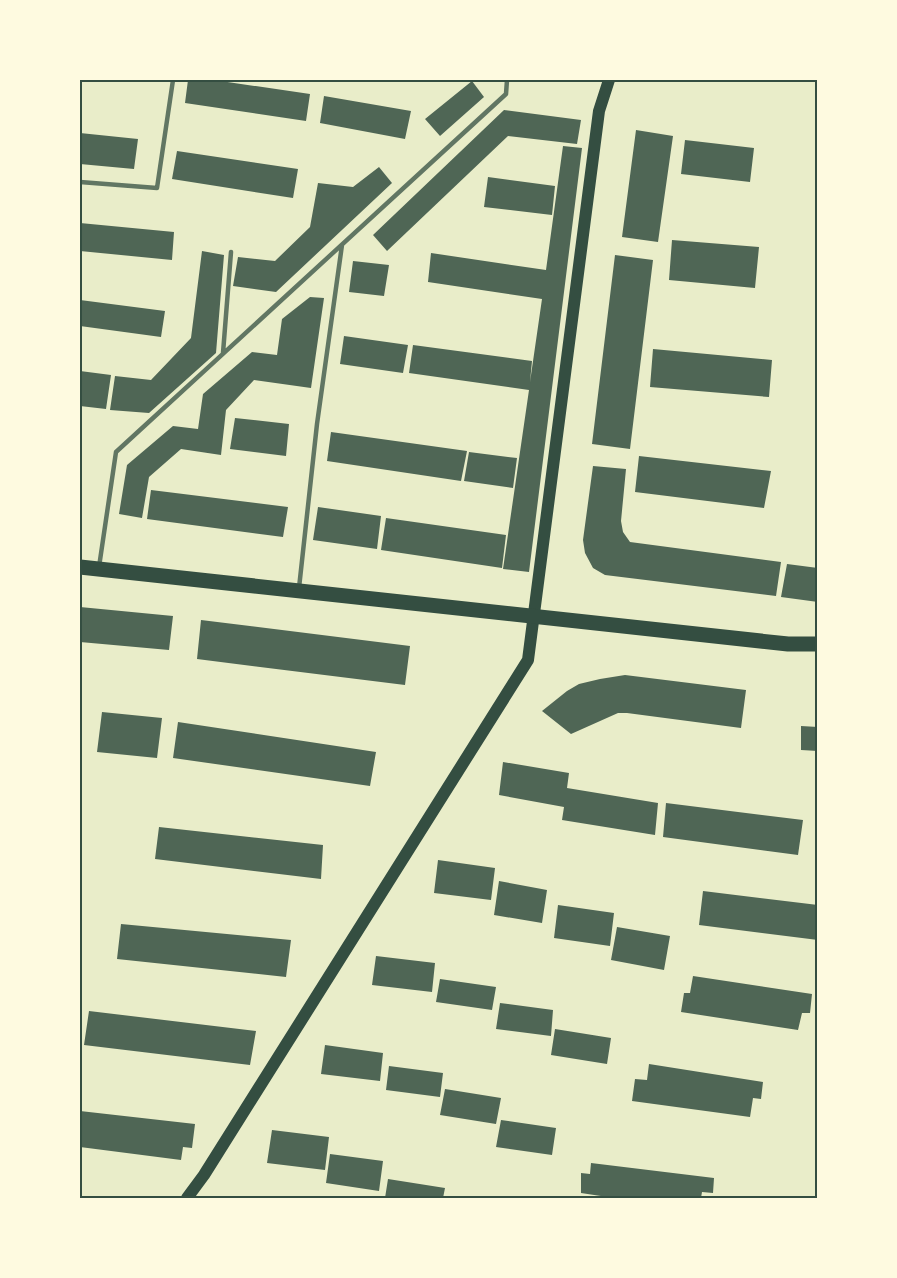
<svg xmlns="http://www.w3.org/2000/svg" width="897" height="1278" font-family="Overpass,sans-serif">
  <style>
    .building { fill: #4f6655 }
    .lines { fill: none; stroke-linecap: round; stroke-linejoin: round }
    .service { stroke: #617663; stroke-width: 4.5 }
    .secondary { stroke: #344e41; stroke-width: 12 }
    .primary { stroke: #344e41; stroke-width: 15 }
    .neatline { fill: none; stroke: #344e41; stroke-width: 2 }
  </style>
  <rect width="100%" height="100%" fill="#e9edc9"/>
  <path class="building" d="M188,80H214L310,94L306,121L185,103Z
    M472,81L484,97L440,136L425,119Z
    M324,96L411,111L405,139L320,123Z
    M504,110L581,120L577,144L508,136L387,251L373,235Z
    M636,130L673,136L658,242L622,237Z
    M80,133L138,139L134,169L80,164Z
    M685,140L754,148L750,182L681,174Z
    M563,146L582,148L529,572L503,569L529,390L409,373L413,345L532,361L530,382L542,299L428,282L431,253L546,270Z
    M177,151L298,169L293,198L172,179Z
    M379,167L392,183L276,292L233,286L238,257L275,261L310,227L318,183L353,187Z
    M488,177L555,186L552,215L484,207Z
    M80,223L174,232L172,260L80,251Z
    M672,240L759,247L755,288L669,280Z
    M202,251L224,255L216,353L149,413L110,410L115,376L151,380L191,338Z
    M615,255L653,260L630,449L592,444Z
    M353,261L389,265L384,296L349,292Z
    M310,297L324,298L311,388L254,380L226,410L221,455L181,449L149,477L142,518L119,514L127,465L173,426L198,429L203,394L252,352L277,355L282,319Z
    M80,300L165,311L161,337L80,326Z
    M344,336L408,345L403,373L340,364Z
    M653,349L772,360L769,397L650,387Z
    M80,371L111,375L106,409L80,406Z
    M235,418L289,424L286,456L230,449Z
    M331,432L467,451L461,481L327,461Z
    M469,452L517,458L513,488L464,481Z
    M639,456L771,471L764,508L635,492Z
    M593,466L626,469L621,521L623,532L630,542L781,562L776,596L605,575L593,568L585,553L583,540Z
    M151,490L288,507L283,537L147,519Z
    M318,507L381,516L377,549L313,540Z
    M386,518L506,535L502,568L381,550Z
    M787,564L818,568V602L781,597Z
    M80,607L173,616L169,650L80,642Z
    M201,620L410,646L405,685L197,659Z
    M625,675L746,690L741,728L627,713H618L571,734L542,711L567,691L579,684L600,679Z
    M102,712L162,718L157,758L97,752Z
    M178,722L376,752L370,786L173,758Z
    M801,726L818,727V751L801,750Z
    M503,762L569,773L567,788L658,803L655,835L562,820L564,807L499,795Z
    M666,803L803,820L798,855L663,837Z
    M159,827L323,845L321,879L155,859Z
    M438,860L495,868L491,900L434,893Z
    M499,881L547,890L542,923L494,915Z
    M703,891L818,905V940L699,925Z
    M558,905L614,913L610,946L554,938Z
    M121,924L291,940L286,977L117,959Z
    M617,927L670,936L664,970L611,960Z
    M376,956L435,963L432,992L372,985Z
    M693,976L812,994L810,1013H802L798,1030L681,1012L684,993H690Z
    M440,979L496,987L492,1010L436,1002Z
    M500,1003L553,1010L551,1036L496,1029Z
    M89,1011L256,1031L250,1065L84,1045Z
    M555,1029L611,1038L607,1064L551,1055Z
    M325,1045L383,1053L380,1081L321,1074Z
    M649,1064L763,1082L761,1099L753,1098L750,1117L632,1101L635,1079L647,1080Z
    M389,1066L443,1073L440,1097L386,1090Z
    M445,1089L501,1098L496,1124L440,1115Z
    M80,1111L195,1124L192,1148L183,1147L181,1160L80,1147Z
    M501,1120L556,1128L552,1155L496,1147Z
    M272,1130L329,1137L325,1170L267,1163Z
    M330,1154L383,1161L379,1191L326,1183Z
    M591,1163L714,1178L713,1193L702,1192L701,1198H614L581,1193V1173L590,1174Z
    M388,1179L445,1188L443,1198H385Z"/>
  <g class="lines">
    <path class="service" d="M80,182L157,188L173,80
      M223,353L231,252
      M99,567L116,452L506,94L507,80
      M299,588L317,424L342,245"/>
    <path class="secondary" d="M187,1198L204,1175L528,660L599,111L609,80"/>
    <path class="primary" d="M80,567L788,644H818"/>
  </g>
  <rect width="897" height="1278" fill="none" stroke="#fefae0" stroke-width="162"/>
  <rect x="81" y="81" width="735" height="1116" class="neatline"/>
</svg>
